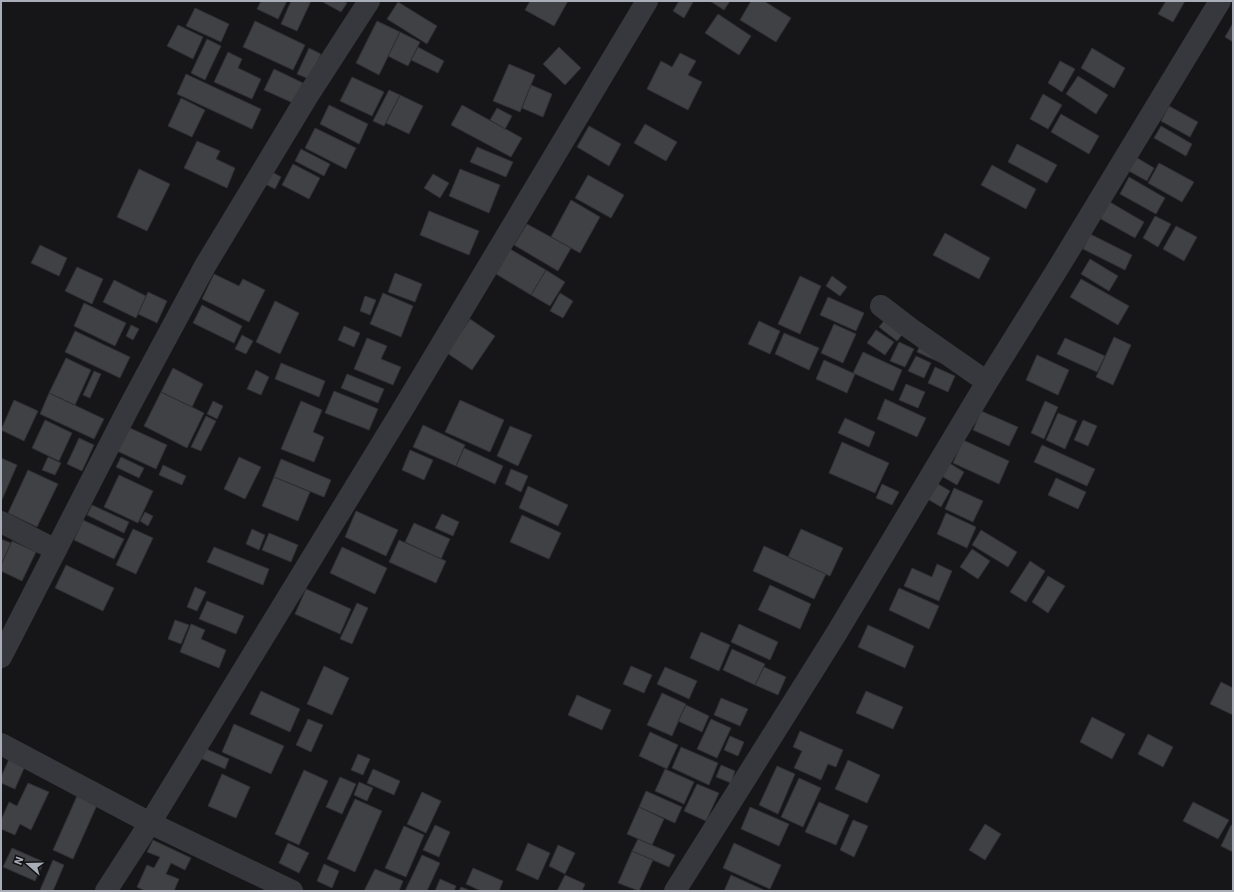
<svg xmlns="http://www.w3.org/2000/svg" width="1234" height="892" font-family="'IBM Plex Sans',sans-serif">
  <style>
    .building { fill: #404145; stroke: #303034 }
    .lines { fill: none; stroke-linecap: round; stroke-linejoin: round }
    .minor { stroke: #37383d; stroke-width: 22 }
  </style>
  <rect width="100%" height="100%" fill="#161618"/>
  <path class="building" d="M261,1H287L278,19L257,9Z
    M291,1H311L297,31L281,24Z
    M321,1H343L347,3L341,12Z
    M530,1H568L554,26L525,10Z
    M679,1L693,2L684,18L673,11Z
    M710,1H730L724,10Z
    M751,1H764L791,18L776,42L740,20Z
    M1166,1H1185L1173,22L1158,14Z
    M398,2L437,26L427,44L387,19Z
    M195,8L229,24L221,42L186,26Z
    M718,14L751,36L739,55L705,33Z
    M255,21L305,45L293,70L243,47Z
    M377,21L400,32L379,75L356,63Z
    M1233,23V42L1225,37Z
    M178,25L203,37L193,59L167,46Z
    M400,32L420,42L408,66L388,56Z
    M207,39L221,46L205,80L191,73Z
    M418,47L444,61L438,73L411,60Z
    M559,47L581,68L565,85L543,64Z
    M309,48L321,54L309,79L297,74Z
    M1092,48L1125,68L1114,88L1081,68Z
    M228,52L242,59L238,68L261,79L252,99L214,82Z
    M680,53L696,61L688,75L702,82L688,110L647,89L661,61L672,67Z
    M1060,61L1075,69L1062,92L1048,83Z
    M509,64L535,75L520,112L493,101Z
    M274,69L303,83L293,103L264,90Z
    M186,74L261,109L252,129L177,94Z
    M1078,76L1108,95L1096,114L1066,94Z
    M352,77L384,92L372,116L340,101Z
    M531,85L552,94L543,117L522,108Z
    M389,90L400,95L384,126L373,121Z
    M1043,94L1062,105L1048,129L1030,119Z
    M400,95L423,106L409,134L386,123Z
    M181,98L205,110L192,137L168,126Z
    M329,105L368,124L359,144L320,124Z
    M462,105L522,138L511,157L451,125Z
    M1169,106L1198,122L1190,137L1161,121Z
    M497,108L512,116L505,129L490,120Z
    M1061,114L1099,136L1089,154L1051,132Z
    M645,124L677,142L666,161L634,143Z
    M589,126L621,144L609,166L577,147Z
    M1161,126L1192,144L1186,156L1154,138Z
    M315,128L356,148L346,169L305,148Z
    M197,141L220,151L216,159L235,168L227,188L184,168Z
    M1017,144L1057,165L1047,183L1008,162Z
    M477,147L513,162L506,177L470,162Z
    M301,149L330,164L324,176L295,161Z
    M1134,156L1154,168L1147,181L1127,170Z
    M1159,163L1194,182L1182,202L1148,183Z
    M293,164L320,178L309,199L282,185Z
    M992,165L1036,189L1026,209L981,185Z
    M139,169L170,184L147,231L117,217Z
    M267,169L281,177L275,189L261,182Z
    M460,169L500,185L489,213L449,196Z
    M433,174L449,183L440,198L424,188Z
    M588,175L624,195L611,218L575,198Z
    M1129,177L1165,198L1156,214L1120,194Z
    M571,200L600,217L580,253L551,237Z
    M1108,201L1144,222L1135,238L1099,218Z
    M429,211L479,231L469,255L420,235Z
    M1155,216L1171,224L1158,247L1143,238Z
    M527,224L571,248L558,271L514,245Z
    M1176,226L1197,237L1184,261L1163,249Z
    M945,233L990,258L979,279L933,255Z
    M1090,234L1132,255L1125,270L1083,249Z
    M40,245L67,258L59,276L31,263Z
    M510,249L546,270L531,295L496,274Z
    M1090,259L1118,276L1109,291L1081,274Z
    M77,267L103,279L92,304L65,291Z
    M546,270L565,282L550,306L531,295Z
    M395,273L422,284L415,302L388,292Z
    M214,274L239,286L243,279L265,290L249,322L202,299Z
    M800,276L821,286L800,334L778,324Z
    M832,276L847,287L840,296L826,286Z
    M1081,279L1129,306L1118,325L1070,297Z
    M114,280L146,296L136,318L103,302Z
    M148,292L167,301L157,323L138,314Z
    M383,293L413,306L401,337L370,324Z
    M560,293L573,301L563,318L550,311Z
    M365,296L376,300L370,315L360,311Z
    M828,297L864,313L856,331L820,315Z
    M275,301L299,313L280,354L256,342Z
    M84,303L126,323L115,346L74,326Z
    M202,305L242,326L234,343L193,323Z
    M888,316L906,330L897,341L879,327Z
    M470,319L495,336L472,370L447,353Z
    M759,321L780,331L770,354L748,344Z
    M834,324L856,334L843,363L821,353Z
    M131,325L139,329L133,340L126,336Z
    M344,326L360,333L354,347L338,340Z
    M876,330L894,342L885,355L867,343Z
    M75,331L130,357L120,378L65,352Z
    M784,333L819,348L809,370L775,354Z
    M242,335L253,341L246,354L235,349Z
    M1114,337L1131,345L1113,385L1096,377Z
    M367,338L387,346L381,359L401,367L393,385L354,369Z
    M1065,338L1105,356L1097,372L1057,354Z
    M899,342L914,349L905,367L890,361Z
    M921,344L948,366L917,352Z
    M863,352L902,370L893,391L853,373Z
    M1037,355L1069,370L1058,395L1026,380Z
    M916,356L931,363L924,378L908,371Z
    M66,358L91,370L75,405L49,393Z
    M824,360L855,374L847,393L816,379Z
    M281,363L325,381L319,397L275,379Z
    M935,367L955,376L948,392L928,383Z
    M173,368L203,384L192,407L161,392Z
    M256,370L269,377L261,395L247,389Z
    M94,371L101,374L90,398L83,395Z
    M347,374L384,389L378,403L341,388Z
    M906,384L925,392L918,408L899,400Z
    M334,391L378,409L369,430L325,413Z
    M161,392L204,413L187,448L144,426Z
    M49,393L104,419L94,439L40,414Z
    M885,399L926,418L917,437L877,419Z
    M14,400L38,411L24,441L1,430Z
    M460,400L504,420L490,452L445,432Z
    M213,401L223,406L217,419L207,414Z
    M301,401L322,410L313,432L324,437L314,462L281,449Z
    M1045,401L1058,407L1044,439L1031,433Z
    M981,411L1018,427L1009,446L973,430Z
    M1058,413L1077,421L1065,449L1046,440Z
    M206,416L216,421L201,451L191,447Z
    M845,418L875,432L869,447L838,433Z
    M45,420L72,433L59,461L32,448Z
    M1083,420L1097,426L1088,446L1074,440Z
    M423,425L465,445L456,466L413,447Z
    M510,426L532,435L518,466L497,456Z
    M128,427L167,445L156,469L117,451Z
    M79,438L94,445L82,471L67,464Z
    M963,440L1009,461L999,484L953,463Z
    M842,442L889,463L875,493L829,473Z
    M1042,445L1095,469L1087,486L1034,462Z
    M464,448L503,466L495,484L456,466Z
    M410,450L433,460L424,480L402,470Z
    M48,457L61,463L55,475L42,470Z
    M121,457L144,468L139,478L116,467Z
    M239,457L261,467L245,499L224,489Z
    M1,458L17,465L1,502Z
    M281,459L331,480L324,497L274,477Z
    M946,461L964,472L957,485L938,474Z
    M163,465L186,476L182,485L159,475Z
    M511,469L528,476L521,492L505,484Z
    M28,470L58,484L37,527L8,513Z
    M119,475L153,491L138,523L104,507Z
    M274,477L310,492L298,521L262,506Z
    M1056,478L1086,492L1078,509L1048,495Z
    M933,481L950,491L941,507L924,497Z
    M882,484L899,492L892,505L876,498Z
    M528,486L568,505L558,526L519,508Z
    M954,488L983,501L973,522L945,509Z
    M92,505L129,522L124,533L87,515Z
    M356,511L398,530L386,556L345,537Z
    M145,512L153,516L148,526L140,521Z
    M946,513L976,527L967,548L937,534Z
    M442,514L459,522L453,536L435,528Z
    M522,515L561,533L549,559L510,542Z
    M83,520L124,539L114,559L74,540Z
    M414,523L450,539L441,559L405,542Z
    M133,529L153,538L136,574L116,565Z
    M252,529L265,535L259,550L246,544Z
    M801,529L843,548L830,576L788,557Z
    M981,530L1017,552L1008,567L972,545Z
    M269,533L298,545L291,562L262,550Z
    M1,539L11,543L1,565Z
    M399,540L446,561L436,583L389,562Z
    M12,541L36,552L22,581L1,571V565Z
    M764,546L826,574L814,599L753,571Z
    M214,547L269,569L263,585L207,562Z
    M342,547L387,568L375,594L330,573Z
    M972,549L990,561L978,579L960,567Z
    M1030,561L1045,571L1026,602L1010,592Z
    M937,564L952,571L939,601L904,586L912,568L932,577Z
    M66,565L114,588L103,611L55,588Z
    M1048,576L1065,586L1048,613L1032,602Z
    M770,585L811,604L800,629L758,610Z
    M195,587L206,592L197,611L187,607Z
    M899,588L939,606L929,629L889,610Z
    M306,589L351,609L340,634L295,614Z
    M207,601L244,616L236,634L199,619Z
    M357,603L368,608L352,644L340,639Z
    M175,620L189,625L181,644L168,639Z
    M191,624L205,630L201,639L226,650L219,668L180,652Z
    M739,624L778,642L770,660L731,642Z
    M868,625L914,646L905,668L858,647Z
    M701,632L730,645L719,671L690,658Z
    M732,649L765,664L755,685L723,670Z
    M324,666L349,678L332,715L307,704Z
    M631,666L652,675L644,693L623,684Z
    M665,667L697,681L689,699L657,684Z
    M764,667L786,677L778,695L755,685Z
    M1221,682L1233,688V715L1210,704Z
    M261,691L300,709L290,732L250,714Z
    M866,691L903,707L893,729L856,713Z
    M662,693L686,704L672,736L647,725Z
    M577,695L611,710L602,730L568,715Z
    M721,698L748,709L740,726L714,715Z
    M686,705L709,716L702,732L678,721Z
    M1092,717L1125,734L1112,759L1080,742Z
    M308,719L323,725L311,752L296,745Z
    M711,719L731,728L717,758L697,749Z
    M234,724L284,746L271,774L222,752Z
    M800,731L843,750L836,767L828,764L821,780L794,768L802,751L793,747Z
    M650,732L678,745L667,769L639,756Z
    M1148,734L1173,747L1163,767L1138,754Z
    M730,736L744,742L738,756L724,750Z
    M202,747L229,759L225,769L198,757Z
    M681,747L718,763L709,785L672,768Z
    M358,754L370,759L363,775L351,770Z
    M9,759L25,766L15,789L1,783V777Z
    M848,760L880,775L867,803L835,789Z
    M721,765L735,771L731,783L716,777Z
    M777,766L795,774L778,814L759,805Z
    M373,769L400,781L394,795L367,783Z
    M665,769L694,782L684,804L655,791Z
    M304,770L328,781L299,845L275,834Z
    M222,774L250,787L236,818L208,806Z
    M340,777L356,784L342,814L326,807Z
    M799,778L821,788L803,827L781,817Z
    M359,782L373,788L367,801L354,795Z
    M28,783L49,792L31,830L20,824L15,835L1,829V820L9,802L17,806Z
    M697,784L719,793L706,821L684,811Z
    M646,791L682,807L675,823L639,807Z
    M422,792L441,801L426,833L407,824Z
    M77,796L97,805L73,859L53,850Z
    M355,799L382,811L355,872L327,859Z
    M819,802L849,815L836,845L805,832Z
    M1193,802L1229,820L1218,839L1183,821Z
    M639,807L664,819L652,845L627,834Z
    M750,807L789,824L779,846L741,829Z
    M853,820L868,826L854,857L840,850Z
    M985,824L1001,834L985,860L969,850Z
    M435,825L450,832L439,857L423,850Z
    M1231,825L1233,826V852L1221,846Z
    M404,826L424,835L406,877L385,868Z
    M638,839L675,855L669,867L632,851Z
    M153,840L191,858L185,870L171,863L166,874L179,879L174,891H145L137,887L147,865L154,868L160,857L147,852Z
    M288,843L309,853L299,873L279,863Z
    M528,843L550,853L538,880L516,870Z
    M734,843L781,865L770,889L723,868Z
    M558,845L575,853L565,874L549,866Z
    M12,848L44,862L35,881L3,867Z
    M632,851L653,860L639,891L618,883Z
    M422,855L440,863L427,891H405Z
    M53,860L64,865L53,891H43L40,890Z
    M324,864L339,871L332,888L317,881Z
    M473,868L503,881L499,891H481L466,884Z
    M375,869L403,881L399,891H364Z
    M565,875L585,884L582,891H557Z
    M731,875L766,891H724Z
    M440,879L456,886L454,891H435Z
    M461,887L471,891H459Z"/>
  <g class="lines">
    <path class="minor" d="M881,306L911,329L987,382
      M1,522L56,550
      M1,657L128,409L205,266L307,97L369,1
      M1,744L150,823L292,891
      M106,891L150,823L401,412L647,1
      M675,891L836,634L987,382L1060,265L1220,1"/>
  </g>
  <rect width="1234" height="892" fill="none" stroke="#a8adb8" stroke-width="4"/>
  <g transform="translate(28 864) rotate(290)" stroke="#111113" stroke-width="3" paint-order="stroke">
  <path d="M0-3L7 15L0 10L-7 15Z" fill="#a8adb8"/>
  <text y="-6" font-size="11" font-weight="bold" text-anchor="middle" fill="#a8adb8">N</text>
  </g>
</svg>
